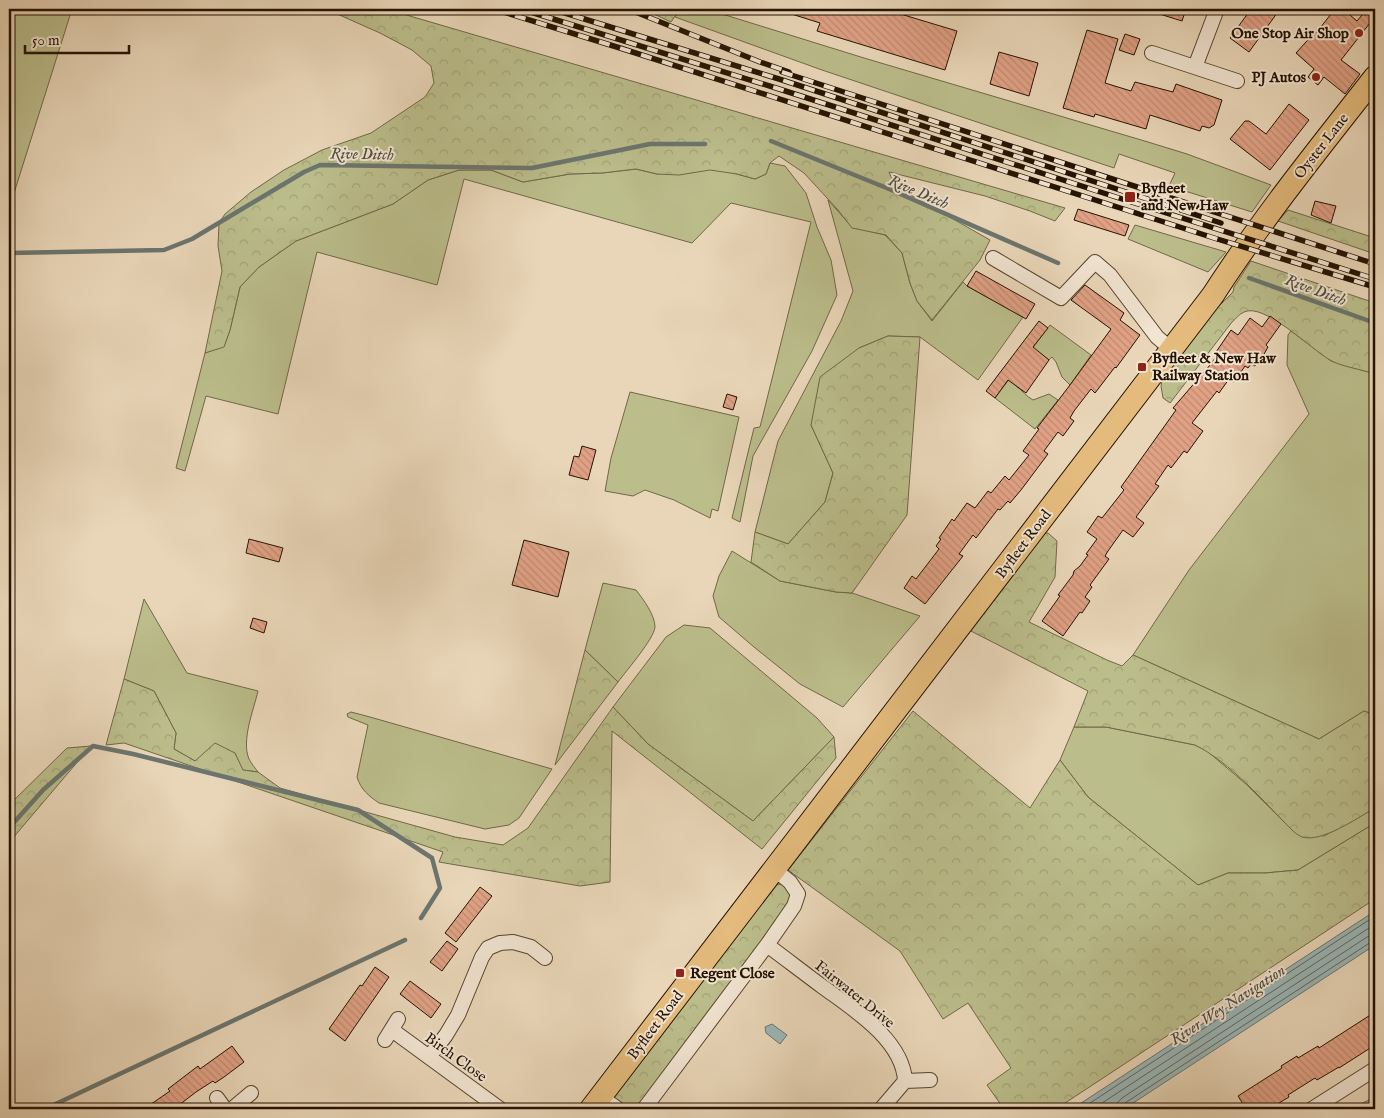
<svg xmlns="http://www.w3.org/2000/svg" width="1384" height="1118" font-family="'IM FELL English',serif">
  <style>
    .grass { fill: #bbbd8b; stroke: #706846 }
    .forest { fill: url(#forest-crowns); stroke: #706846 }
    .water { fill: #9ab7b8; stroke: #6b756e }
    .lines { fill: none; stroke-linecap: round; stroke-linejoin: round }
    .shore { stroke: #60655c; stroke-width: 1 }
    .stream { stroke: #6b756e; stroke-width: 4.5 }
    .building { fill: url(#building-back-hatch); stroke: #251300 }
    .street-casing { stroke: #56442e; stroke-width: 16 }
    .primary-casing { stroke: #251300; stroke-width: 24 }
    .street { stroke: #f1e4d1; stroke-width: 14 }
    .primary { stroke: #e4bb7c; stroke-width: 22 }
    .rail-casing { stroke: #251300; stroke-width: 5.5 }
    .rail { stroke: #f1e4d1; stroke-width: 4; stroke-dasharray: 11; stroke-linecap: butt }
    .poi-dot { fill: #8f2418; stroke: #f1e4d1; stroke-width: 2 }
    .labels { text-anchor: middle; stroke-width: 4; stroke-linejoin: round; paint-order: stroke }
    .poi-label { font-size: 15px; font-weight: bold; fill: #251300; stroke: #f1e4d1; text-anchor: start }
    .street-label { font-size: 15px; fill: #251300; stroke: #f1e4d1 }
    .water-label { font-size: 16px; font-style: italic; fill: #4e4c40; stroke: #f1e4d1 }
  </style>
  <defs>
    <pattern id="forest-crowns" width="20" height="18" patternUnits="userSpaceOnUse" patternTransform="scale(1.25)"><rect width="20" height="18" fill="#bbbd8b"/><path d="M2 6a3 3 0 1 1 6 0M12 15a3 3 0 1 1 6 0" fill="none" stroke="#a1a276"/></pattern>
    <pattern id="building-back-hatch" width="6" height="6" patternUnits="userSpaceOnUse" patternTransform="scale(1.25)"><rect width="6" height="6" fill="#e0a185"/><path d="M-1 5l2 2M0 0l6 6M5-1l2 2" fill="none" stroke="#c08a71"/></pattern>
  </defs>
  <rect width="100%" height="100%" fill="#e9d6b8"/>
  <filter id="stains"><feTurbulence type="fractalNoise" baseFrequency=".004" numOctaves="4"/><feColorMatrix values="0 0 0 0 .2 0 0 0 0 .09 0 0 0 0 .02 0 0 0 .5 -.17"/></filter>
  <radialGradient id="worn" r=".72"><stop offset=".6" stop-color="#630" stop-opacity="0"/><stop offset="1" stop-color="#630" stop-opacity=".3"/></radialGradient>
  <path class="grass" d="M9,9H72L9,209Z
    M678,9H706L864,58L1148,142L1187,154L1271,185L1252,212L1169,186L1175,173L1119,154L1114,168L822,70L675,17L678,12Z
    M770,163L785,166L806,193L817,227L831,260L837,295L812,351L753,456L740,522L732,518L754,428L760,427L811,222L731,203L692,243L464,179L437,285L317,252L278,414L206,396L185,471L176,468L205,353L224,346L230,330L240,287L259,267L296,241L393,204L428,180L459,170H491L523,182L570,174L602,173L636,169L657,174L711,167L755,179L766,174Z
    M828,200L852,227L885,235L902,253L910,283L917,301L932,321L963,282L967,286L1023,317L978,380L920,337L888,336L859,348L811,425L833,473L825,502L788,544L755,532L778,441L841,321L853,291Z
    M1135,225L1226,252L1208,272L1128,239Z
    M1050,325L1091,355L1070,385L1062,377L1056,362L1052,357L1049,360L1040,353L1016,386C1022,390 1027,397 1033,400L1049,394L1058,400L1035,429L995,398Z
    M1291,331L1331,361L1375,374V715L1364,711L1319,739L1133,655L1189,570L1309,414L1287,365L1288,335Z
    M630,392L739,417L718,511L712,509L710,518L674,500L645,490L633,496L605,491L611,458Z
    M732,551L780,581L836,592L852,593L920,616L843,707L800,684L754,647L719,617L713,596L719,576Z
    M603,583L636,590C643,599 655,615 655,627C654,639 626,671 618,682L585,650Z
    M144,599L187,673L258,691C254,709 241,740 249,759C251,763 255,768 258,772L242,770L235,753L195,761L174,749L176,733L154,691L124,679Z
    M684,625L710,628L817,718L834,737L753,821L648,744L613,707L666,637Z
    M351,712L370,717L552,769L519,818L509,825L485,829L379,803C369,796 361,790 357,777L368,725L348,717L347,714Z
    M1074,727H1106L1195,745L1207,751L1246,784L1292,830L1324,836L1375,808V823L1298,870L1265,873H1228L1198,885L1088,797L1060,760Z"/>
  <path class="forest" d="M326,9H386L1065,208L1055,221L1030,211L985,196L889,172L895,186L990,240L980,260L932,320L917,301L910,283L902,253L886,235L852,228L838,210L804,173L779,156L770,163L766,174L755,179L737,174L710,170L679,175L657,174L636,169L602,173L570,174L523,182L491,170H459L428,180L393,204L296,241L259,267L240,287L230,330L224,347L205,353L222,271L218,246L219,223L225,214L251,192L284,170L322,150L371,133L425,97L434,83L431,66L412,50L380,33Z
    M643,9H674L678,12L671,22Z
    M1288,210L1375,238V254L1278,221Z
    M1251,261L1375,303V374C1364,370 1339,366 1330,360C1312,350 1264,302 1244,312C1239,314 1236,319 1232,322L1170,403L1163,398L1161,386L1163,376L1208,317L1233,292L1234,287Z
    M888,336L920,337L907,515L852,593L836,592L780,581L751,562L755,532L788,544L825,502L833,473L811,425L820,377L859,348Z
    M1045,533H1048L1057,541L1055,577L1029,622L1107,660L1122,666L1133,655L1319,739L1364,711L1375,715V808C1357,818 1322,843 1302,837C1298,835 1295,833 1292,830C1264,802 1230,762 1195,745L1106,727H1074L1088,691L967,629Z
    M585,650L618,682L555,765Z
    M124,679L154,691L176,733L174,749L195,761L215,743L235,753L243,770L258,772L280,788L455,837L503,845L528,828L613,707L648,744L753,821L834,737L836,758L762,849L612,731L610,882L580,886L439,862L443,852L124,743L106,745Z
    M913,711L1030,808L1060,760L1088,797L1198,885L1228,873H1265L1298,870L1375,823V899L1056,1109H1004L987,1085L1011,1068L968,1003L943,1019L900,951L788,870Z
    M91,746L12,839L9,842V805L67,748Z
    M764,883L788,885L798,894L644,1109H627L604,1093Z
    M1375,1087V1109H1350L1369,1100Z"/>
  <path class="water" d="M1375,911V945L1124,1109H1072Z
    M772,1024L787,1035L780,1044L766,1033L765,1027Z"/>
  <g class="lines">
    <path class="shore" d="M1081,1109L1375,916
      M1093,1109L1375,924
      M1116,1109L1117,1103L1122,1098L1367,937L1375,935
      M1122,1109L1123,1106L1125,1103L1371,942L1375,941"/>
    <path class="stream" d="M771,141L889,189L1058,263
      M9,253L164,250L192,239L304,172L320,165L532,168L650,144H705
      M1249,278L1375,323
      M9,828L43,790L93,746L133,754L358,810L432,858L440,888L421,918
      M45,1109L405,940"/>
  </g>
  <path class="building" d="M783,9H884L957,31L945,70L817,31L820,23L782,11Z
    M1151,9H1186L1182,21L1150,11Z
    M1251,9H1280L1249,52L1230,38Z
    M1335,9H1343L1357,21L1367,9H1375V27L1370,23L1341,60L1360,74L1345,94L1324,77L1318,85L1308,77L1314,69L1296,53L1315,32L1316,33Z
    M1087,30L1118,39L1105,83L1131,91L1135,82L1173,92L1176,84L1222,100L1214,125L1209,128L1202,126L1200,131L1150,115L1146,129L1095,114L1094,117L1063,108Z
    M1125,34L1140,39L1134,55L1119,50Z
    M999,52L1038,63L1029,96L990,84Z
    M1289,104L1309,120L1270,170L1230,139L1245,121H1249L1266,134Z
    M1315,201L1336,206L1331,223L1311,215Z
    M1078,209L1129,225L1125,236L1074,220Z
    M976,271L1035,304L1026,319L967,286Z
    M1085,285L1124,313L1120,320L1140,335L1116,368L1115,367L1095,393L1091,389L1074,411L1070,418L1074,421L1063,436L1058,432L1044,451L1048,454L1021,490L1010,503L1008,501L1000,510L998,509L976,538L973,535L959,554L963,556L925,604L904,588L912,576L916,579L939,549L936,546L941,539L939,538L952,519L954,521L967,503L975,508L988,491L991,493L1005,476L1009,480L1029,455L1023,451L1039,429L1037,428L1070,385L1111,329L1071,300Z
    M1270,316L1281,324L1266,345L1268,347L1263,356L1255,366L1251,364L1248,368L1245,366L1234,382L1229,379L1219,393L1217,391L1192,423L1203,431L1187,453L1184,451L1171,468L1168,465L1155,484L1159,486L1136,517L1144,523L1133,537L1123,530L1108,551L1105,556L1109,559L1090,585L1092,587L1085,597L1090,601L1082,613L1080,612L1063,636L1042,621L1060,596L1058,595L1073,575L1074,571L1080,566L1088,555L1086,554L1097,539L1087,532L1098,516L1102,518L1124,490L1121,487L1176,410L1173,408L1210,365L1216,357L1214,355L1231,330L1238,335L1250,318L1262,327Z
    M1039,321L1048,328L1033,347L1049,360L1026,393L1008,380L995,398L986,391Z
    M727,394L737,397L733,410L723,407Z
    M582,446L596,450L588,480L569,475L574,456L579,457Z
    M249,539L283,548L279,562L246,553Z
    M524,540L569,552L558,597L512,585Z
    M253,618L267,622L264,633L250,628Z
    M480,887L492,896L456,942L445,933Z
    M447,941L458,949L442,971L430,962Z
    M375,967L389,977L345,1041L329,1029L360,985L362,986Z
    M410,981L441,1004L431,1018L400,994Z
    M1375,1012V1045L1339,1068V1067L1317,1080L1315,1078L1288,1095L1289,1097L1269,1109H1246L1238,1096L1282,1068L1281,1066L1297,1056L1298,1058L1318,1046L1319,1048Z
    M232,1046L244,1062L224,1077L215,1083L213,1081L196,1092L174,1109H144L170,1091L168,1089L198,1066L200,1069Z"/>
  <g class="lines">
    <defs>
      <path id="street" d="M1152,53L1237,81
        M1195,67L1217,9
        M993,258L1061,298L1095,262L1110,275L1157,337L1171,349
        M767,945C786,959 804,973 823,987C853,1009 903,1040 905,1081
        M392,1030L500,1109
        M385,1040L398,1019
        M429,1057L446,1035L458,1015L482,957L488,948L500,943L513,942L531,947L545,958
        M601,1097L618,1109
        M217,1098L225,1109
        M232,1109L251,1093
        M644,1109L767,945L794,906L798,894L790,882L774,869
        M881,1109L905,1081L930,1080
        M1312,1109L1375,1069"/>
      <path id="primary" d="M591,1109L1213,295C1262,219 1319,148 1375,77"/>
    </defs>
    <use href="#street" class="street-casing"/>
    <use href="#primary" class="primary-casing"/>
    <use href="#street" class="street"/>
    <use href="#primary" class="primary"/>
    <defs>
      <path id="rail" d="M494,9L620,48L1214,238L1375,287
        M521,9L776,88L1119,198L1375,279
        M552,9L779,79L1221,223
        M628,9L760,62L789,72
        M782,72L1375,264"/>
    </defs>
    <use href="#rail" class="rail-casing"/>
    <use href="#rail" class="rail"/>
  </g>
  <g class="poi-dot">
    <circle cx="1359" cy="33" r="5"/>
    <circle cx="1316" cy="77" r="5"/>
    <rect x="1124" y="191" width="12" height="12" rx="2.5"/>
    <rect x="1137" y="362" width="10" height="10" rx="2.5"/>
    <rect x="675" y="968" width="10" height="10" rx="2.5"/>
  </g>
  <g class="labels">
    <g class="poi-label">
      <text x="1349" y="38" text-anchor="end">One Stop Air Shop</text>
      <text x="1306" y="82" text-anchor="end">PJ Autos</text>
      <text x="1141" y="193">Byfleet<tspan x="1141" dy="17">and New Haw</tspan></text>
      <text x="1152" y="363">Byfleet &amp; New Haw<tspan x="1152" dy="17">Railway Station</tspan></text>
      <text x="690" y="978">Regent Close</text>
    </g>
    <g class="street-label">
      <text transform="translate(1321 146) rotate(-52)" y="5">Oyster Lane</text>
      <text transform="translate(1023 544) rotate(-53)" y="5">Byfleet Road</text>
      <text transform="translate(855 994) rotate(39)" y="5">Fairwater Drive</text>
      <text transform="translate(655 1025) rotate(-53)" y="5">Byfleet Road</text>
      <text transform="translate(456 1057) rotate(36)" y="5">Birch Close</text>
    </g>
    <g class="water-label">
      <text transform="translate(362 153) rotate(1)" y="6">Rive Ditch</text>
      <text transform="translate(919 191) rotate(23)" y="6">Rive Ditch</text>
      <text transform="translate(1316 289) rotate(20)" y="6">Rive Ditch</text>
      <text transform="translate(1227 1004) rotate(-33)" y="6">River Wey Navigation</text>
    </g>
  </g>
  <rect width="1384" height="1118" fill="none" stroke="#e9d6b8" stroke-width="30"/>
  <rect x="10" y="10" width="1364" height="1098" fill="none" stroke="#251300" stroke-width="2.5"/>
  <rect x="15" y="15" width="1354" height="1088" fill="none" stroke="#251300"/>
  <path d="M25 45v8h104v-8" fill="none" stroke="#251300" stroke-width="2.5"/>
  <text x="32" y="45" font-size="15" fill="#251300" stroke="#f1e4d1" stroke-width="4" paint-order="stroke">50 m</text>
  <rect width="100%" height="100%" filter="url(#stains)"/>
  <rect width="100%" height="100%" fill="url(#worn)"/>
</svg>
